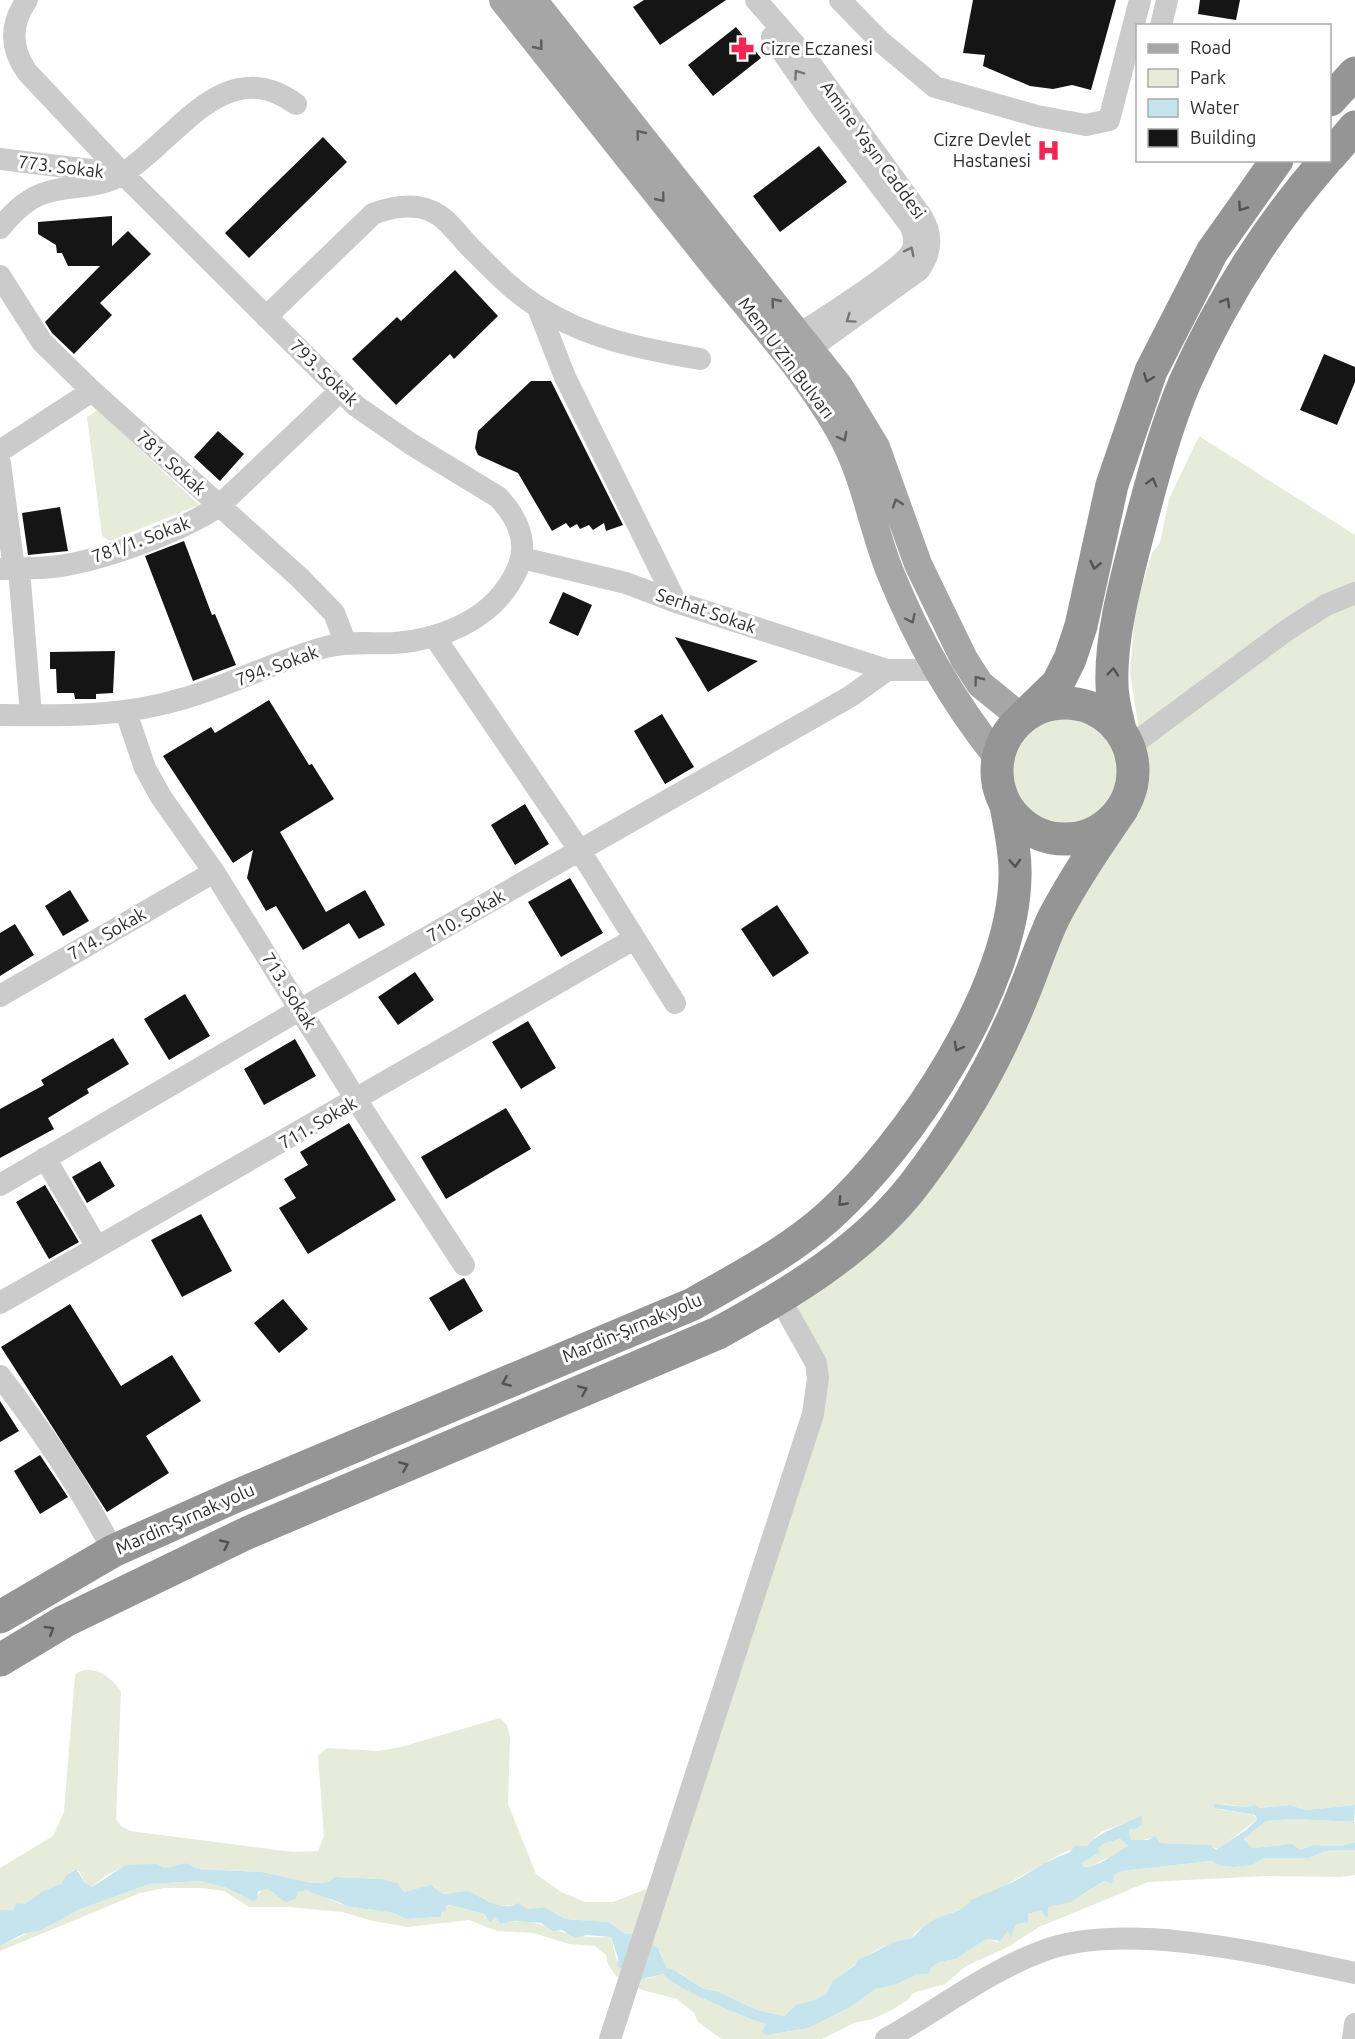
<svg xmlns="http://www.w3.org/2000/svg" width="1355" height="2039" font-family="Ubuntu,sans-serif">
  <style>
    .green { fill: #e7ecda }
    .water { fill: #c5e4ed; fill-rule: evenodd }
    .building { fill: #151515 }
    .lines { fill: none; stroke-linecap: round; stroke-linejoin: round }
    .minor { stroke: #cbcbcb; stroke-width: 22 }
    .major { stroke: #a6a6a6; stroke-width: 28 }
    .highway { stroke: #959595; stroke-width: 33 }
    .oneway { stroke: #5e5e5e }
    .oneway2 { stroke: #757575 }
    .oneway3 { stroke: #525252 }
    .labels { text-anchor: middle; stroke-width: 6; stroke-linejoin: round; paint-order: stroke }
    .poi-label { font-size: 18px; fill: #2e2e2e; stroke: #fff; text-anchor: start }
    .street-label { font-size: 18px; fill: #2e2e2e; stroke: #fff }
  </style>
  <rect width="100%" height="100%" fill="#fff"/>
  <path class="green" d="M98,410L199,505L110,541L102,536L87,417Z
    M1199,436L1355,535V1805L1306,1810L1290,1805L1259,1808L1255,1805L1246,1807L1224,1804L1218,1809L1253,1815L1257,1819L1219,1849L1204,1845L1160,1843L1150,1838L1140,1841L1131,1840L1129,1830H1133L1136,1819L1101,1832L1087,1846L1064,1852L968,1906L935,1919L915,1933L912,1939L882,1947L863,1958L840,1976L826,1994L812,2001L797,2004L784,2016L757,2010L717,1991L704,1989L678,1972L667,1968L660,1951L625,1934L609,1922L565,1919L545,1907L527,1909L514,1905L498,1906L471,1892L443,1894L433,1886L404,1892L394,1882L381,1879L335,1877L328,1882L312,1883L262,1872L198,1869L186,1863L166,1868L157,1865H128L105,1876L92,1887L85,1883L79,1871L73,1870L61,1884L25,1904L13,1910H0V1868L53,1836L64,1812L75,1675C89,1661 114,1678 121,1692L116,1819L121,1826L130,1831L293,1852L318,1851L324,1836L318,1755L327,1748L378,1751L401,1747L500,1718L507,1725L510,1738L508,1804L536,1874L561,1892L585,1902H613L649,1888L818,1378L788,1312L862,1258L1133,815L1142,796L1145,767L1130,673L1135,607L1152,553L1160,543L1169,499Z
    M1011 772a56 56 0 1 1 112 0a56 56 0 1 1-112 0Z
    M1294,1819L1355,1822V1842L1341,1846L1313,1845L1299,1850L1282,1845L1252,1848L1247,1845L1245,1837L1266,1821Z
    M1120,1839L1128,1846L1113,1857C1102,1857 1095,1868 1083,1867L1082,1863L1100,1852L1098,1849L1103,1844Z
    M1355,1850V1875L1340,1877L1266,1876L1148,1882L1039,1927L1008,1947L966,1966L945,1984L913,1993L908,2000L892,2010L872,2019L854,2023L822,2039H721L698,2022L694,2013L677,1999L642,1990L616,1976L608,1964L606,1955L595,1946L569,1944L534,1933L497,1931L469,1920L408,1927L373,1921L342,1912L289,1907H249L224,1891L203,1888H164L140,1893L0,1951V1946L78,1910L149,1884L202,1881L227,1888L252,1901L263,1889L273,1890L281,1899H292L298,1892L307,1890L346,1906L394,1913L406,1919L441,1917L442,1912L446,1911L445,1906L450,1905L484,1914L486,1918L495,1917L502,1924C527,1916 548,1928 569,1934C581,1937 599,1938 611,1937L617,1962L646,1979L664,1974C668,1986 750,2020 766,2024L765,2027L773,2034L809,2028L854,2005L875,1989L895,1985L918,1974H928L932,1967L940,1962L956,1959L986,1939L998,1942L1008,1931L1012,1935L1016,1925L1025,1923L1028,1914L1042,1910L1045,1918L1048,1915V1907L1081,1896L1104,1881L1112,1884L1115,1874L1122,1871L1211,1861L1221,1866L1234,1867L1249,1865L1264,1858H1308L1326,1851Z"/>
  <path class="water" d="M1216,1804L1246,1807L1255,1805L1259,1808L1290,1805L1306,1810L1355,1805L1354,1822L1294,1819L1266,1821L1244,1839L1252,1848L1292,1844L1300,1850L1313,1845L1341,1846L1355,1842V1850L1326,1851L1308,1858H1264L1252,1865L1234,1867L1221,1866L1211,1861L1122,1871L1115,1874L1112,1884L1104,1881L1071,1902L1048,1907V1916L1045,1918L1042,1910L1028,1914V1922L1016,1925L1011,1937L1008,1931L1000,1941L986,1939L956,1959L940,1962L932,1967L928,1974H918L895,1985L875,1989L854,2005L809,2028L766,2035L762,2032L766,2024C750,2020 668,1986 664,1974L642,1979L617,1966L618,1958L611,1937L587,1935L575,1938L562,1930L553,1931L541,1923L515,1921L501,1924L495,1917L490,1922L484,1914L450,1905L445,1906L447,1911L442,1912L441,1917L406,1919L394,1913L346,1906C335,1899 319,1897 307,1890L298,1892L296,1898L287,1902C274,1898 274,1884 258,1892L257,1899L252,1901L227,1888L201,1881L149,1884L78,1910L41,1930L23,1934L0,1946V1910H13L17,1903L25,1904L42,1892L61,1884L66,1876L76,1869L85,1883L92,1887L126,1865L155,1864L165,1868L186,1863L198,1869L262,1872L312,1883L328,1882L335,1877L382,1879L397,1883L404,1892L431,1885L443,1894C450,1894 465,1890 471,1892C484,1898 503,1913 518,1903L527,1909L545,1907L565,1919L609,1922L625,1934H632L658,1948L667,1968L674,1970L704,1989L717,1991L757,2010L784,2016L797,2004L812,2001L826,1994L833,1981L855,1965L859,1959C877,1953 892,1939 911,1939C918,1933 924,1925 932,1921C944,1913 963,1913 971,1900L1015,1881L1044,1863L1070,1852L1075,1846H1087C1101,1830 1122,1826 1142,1815V1824L1136,1829L1129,1830L1131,1840H1148L1155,1836L1160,1843L1210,1845L1216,1850L1246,1830L1257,1819L1255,1815L1215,1808L1213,1805ZM1120,1839L1128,1846C1115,1853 1097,1868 1083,1867L1082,1863L1100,1852L1098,1849L1103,1844Z"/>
  <path class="building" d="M644,0H726L660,45L633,7Z
    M973,0H1116L1091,90L1072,85L1053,89L1030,86L983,66L985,55L963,53Z
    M1200,0H1240L1236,20L1198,14Z
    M736,27L761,58L713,96L688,65Z
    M323,137L347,162L249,258L225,233Z
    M819,146L847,182L780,232L753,196Z
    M112,216V246L128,231L151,254L100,303L112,315L74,354L52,333L45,322L100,266H68L62,253H57L56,245L38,234V222Z
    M455,270L498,316L454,359L450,354L396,405L352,359L397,317L401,321Z
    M1324,354L1355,367V382L1337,425L1300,410Z
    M531,381H551L623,525L606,531L604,523L593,530L589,525L580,529L577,524L570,528L566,523L552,531L518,473L478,455L475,448L478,431Z
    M218,431L244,454L220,481L194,457Z
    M60,507L68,551L28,555L22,513Z
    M184,541L212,615L215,614L236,665L193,681L145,556Z
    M563,592L592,605L578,636L549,623Z
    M675,637L758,661L708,692Z
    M115,651L113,693L96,694V699H75L74,693H57L56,669H50V652Z
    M269,700L309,765L312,764L334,799L280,832L326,912L365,890L385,925L359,939L349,923L303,950L276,906L266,911L247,878L253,850L233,863L163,756L211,727L215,733Z
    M662,714L694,767L665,784L634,731Z
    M525,804L549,844L515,865L491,825Z
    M570,878L603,933L561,957L528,902Z
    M70,890L89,921L63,936L45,906Z
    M777,905L809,953L773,977L741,929Z
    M15,924L34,955L0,976V933Z
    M415,972L434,1000L398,1025L378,997Z
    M185,994L210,1036L169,1060L144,1019Z
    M528,1021L556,1068L521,1089L492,1042Z
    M113,1038L129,1064L87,1089L89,1093L48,1118L54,1129L0,1158V1109L44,1085L41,1080Z
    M295,1039L316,1076L264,1105L244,1069Z
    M506,1108L531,1149L446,1199L421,1157Z
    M349,1123L396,1200L308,1254L279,1208L296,1198L284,1179L308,1165L300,1152Z
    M100,1161L115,1186L87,1203L72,1177Z
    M45,1185L79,1242L49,1259L16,1202Z
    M201,1214L232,1271L182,1297L151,1240Z
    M464,1278L483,1311L449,1331L429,1298Z
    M283,1299L308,1329L279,1353L254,1323Z
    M70,1304L121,1386L172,1355L201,1401L146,1436L169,1473L107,1512L1,1347Z
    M0,1401L19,1431L0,1442Z
    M40,1455L68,1497L40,1514L14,1471Z"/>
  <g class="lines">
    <path class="minor" d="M756,0L805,56L922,217C933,236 932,252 919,270L797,358
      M840,0L880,41L935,87L1037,116L1086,125L1109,120L1140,0
      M1161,26L1167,0
      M772,37L822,109L910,225C914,233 916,242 912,251C902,271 809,327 786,343
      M0,159L115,173
      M0,228C12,214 25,200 42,194C68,184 98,190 122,174C176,141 224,51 296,104
      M0,276L42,342L92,391L300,578L334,613L346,644
      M538,308L565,377L676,602
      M266,317L373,214C390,207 413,203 431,211C446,217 457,233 468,245C490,267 513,292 540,308C589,339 643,349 700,359
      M0,451L92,391
      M0,463L14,569
      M522,558L626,583L676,602L887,670
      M0,569C20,568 40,569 60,566C106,559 180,532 219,506L340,391
      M19,569L31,715
      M434,636L580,851L675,1003
      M126,712L145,768L161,797L214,872L357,1101L464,1265
      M0,715C63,716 124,717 185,698C233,684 278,660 326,647C348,641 372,644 394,643C445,639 495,618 517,570C530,543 517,517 498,497L411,444L356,406L123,174L27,72C10,48 10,24 27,0
      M1129,747L1287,630L1326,605L1355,593
      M0,996L214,872
      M45,1158L97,1247
      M0,1185L301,1009L851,696L887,670H937
      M0,1303L634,939
      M0,1376C43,1432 81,1488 113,1551
      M610,2039L813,1414L818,1378L816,1363L780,1299
      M886,2039C937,2011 985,1973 1040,1952C1123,1919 1270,1955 1355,1973
      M1353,2039L1355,2024"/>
    <path class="major" d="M503,0C574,90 646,179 717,269C759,321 806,372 839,430C865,475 871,525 890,572C917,639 953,702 998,758
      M533,0L839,386L876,447L918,564L964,659L980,684L1022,718"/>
    <path class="highway" d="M1330,100L1355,73
      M1330,156L1355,127
      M997 771a68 68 0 1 1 136 0a68 68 0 1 1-136 0Z
      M1022,718L1058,683L1070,659L1081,626L1112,485L1151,371L1212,252L1277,160
      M1120,730C1117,716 1112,700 1112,685C1110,636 1127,576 1139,529C1152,480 1165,429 1185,382C1221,301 1268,226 1326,160
      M0,1617L113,1551L234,1497L693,1304C740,1277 789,1252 829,1216C910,1143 1013,988 1015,877C1016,853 1010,829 1006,805
      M0,1660L65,1621L247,1533L718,1333C789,1294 862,1251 913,1186C956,1130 993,1067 1020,1002C1032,974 1041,944 1054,917C1074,879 1098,844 1122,809"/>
  </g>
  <defs><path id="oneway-chevron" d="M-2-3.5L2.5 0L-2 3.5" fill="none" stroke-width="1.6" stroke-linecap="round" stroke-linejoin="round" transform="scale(1.5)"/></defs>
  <g class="oneway">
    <use href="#oneway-chevron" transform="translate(539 46) rotate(51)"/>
    <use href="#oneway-chevron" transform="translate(640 134) rotate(-129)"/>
    <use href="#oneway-chevron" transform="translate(661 198) rotate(51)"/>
    <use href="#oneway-chevron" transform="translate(775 302) rotate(-129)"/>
    <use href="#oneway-chevron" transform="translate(843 437) rotate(62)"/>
    <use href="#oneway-chevron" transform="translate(897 503) rotate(-108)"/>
    <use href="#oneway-chevron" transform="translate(911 619) rotate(65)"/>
    <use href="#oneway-chevron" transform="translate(978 680) rotate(-127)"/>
  </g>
  <g class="oneway2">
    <use href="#oneway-chevron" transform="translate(798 74) rotate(-125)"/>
    <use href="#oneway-chevron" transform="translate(910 251) rotate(-63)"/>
    <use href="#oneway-chevron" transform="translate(850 319) rotate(145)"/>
  </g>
  <g class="oneway3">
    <use href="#oneway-chevron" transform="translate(1242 207) rotate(124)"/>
    <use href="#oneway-chevron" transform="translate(1226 302) rotate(-60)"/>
    <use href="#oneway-chevron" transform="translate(1148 378) rotate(111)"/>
    <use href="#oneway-chevron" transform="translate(1152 482) rotate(-74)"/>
    <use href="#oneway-chevron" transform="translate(1095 565) rotate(103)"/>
    <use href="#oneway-chevron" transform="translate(1113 672) rotate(-85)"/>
    <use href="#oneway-chevron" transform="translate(1015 863) rotate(87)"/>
    <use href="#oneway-chevron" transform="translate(958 1047) rotate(119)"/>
    <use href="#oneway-chevron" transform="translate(842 1202) rotate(134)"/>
    <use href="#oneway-chevron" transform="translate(506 1382) rotate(157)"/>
    <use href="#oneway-chevron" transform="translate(583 1390) rotate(-23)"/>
    <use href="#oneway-chevron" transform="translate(404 1466) rotate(-23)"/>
    <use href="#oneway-chevron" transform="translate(225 1544) rotate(-25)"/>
    <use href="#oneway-chevron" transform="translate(50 1630) rotate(-31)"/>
  </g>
  <defs>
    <symbol id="pharmacy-bare" viewBox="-9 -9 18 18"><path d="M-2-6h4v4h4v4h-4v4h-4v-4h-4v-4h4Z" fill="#ee2753" stroke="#fff" stroke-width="2.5" paint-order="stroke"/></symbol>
    <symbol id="hospital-bare" viewBox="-9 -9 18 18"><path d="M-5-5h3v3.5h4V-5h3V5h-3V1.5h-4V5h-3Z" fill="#ee2753" stroke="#fff" stroke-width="2.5" paint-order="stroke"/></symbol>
  </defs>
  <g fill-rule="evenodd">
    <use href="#pharmacy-bare" x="726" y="32" width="33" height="33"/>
    <use href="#hospital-bare" x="1032" y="134" width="33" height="33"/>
  </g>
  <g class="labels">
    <g class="poi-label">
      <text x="760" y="55">Cizre Eczanesi</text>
      <text x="1031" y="146" text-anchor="end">Cizre Devlet<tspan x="1031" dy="21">Hastanesi</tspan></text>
    </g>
    <g class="street-label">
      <text transform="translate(873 150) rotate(54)" y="6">Amine Yaşın Caddesi</text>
      <text transform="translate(61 167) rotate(7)" y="6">773. Sokak</text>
      <text transform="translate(786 358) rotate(53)" y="6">Mem U Zin Bulvarı</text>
      <text transform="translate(324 373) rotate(44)" y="6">793. Sokak</text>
      <text transform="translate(171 463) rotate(42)" y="6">781. Sokak</text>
      <text transform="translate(141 540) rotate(-20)" y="6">781/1. Sokak</text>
      <text transform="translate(706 611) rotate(19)" y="6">Serhat Sokak</text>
      <text transform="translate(277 666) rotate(-20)" y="6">794. Sokak</text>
      <text transform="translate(466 916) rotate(-30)" y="6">710. Sokak</text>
      <text transform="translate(107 934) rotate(-30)" y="6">714. Sokak</text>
      <text transform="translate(289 991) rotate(58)" y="6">713. Sokak</text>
      <text transform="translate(318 1123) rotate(-30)" y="6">711. Sokak</text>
      <text transform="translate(632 1328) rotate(-23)" y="6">Mardin-Şırnak yolu</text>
      <text transform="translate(185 1519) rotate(-24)" y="6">Mardin-Şırnak yolu</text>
    </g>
  </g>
  <rect x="1136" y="24" width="195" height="138" fill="#ffffff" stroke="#ababab" stroke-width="1.5"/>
  <rect x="1148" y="44" width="30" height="9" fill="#a6a6a6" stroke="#ababab" stroke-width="1.5"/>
  <text x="1190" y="54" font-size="18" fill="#2e2e2e">Road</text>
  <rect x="1148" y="69" width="30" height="18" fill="#e7ecda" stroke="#ababab" stroke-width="1.5"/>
  <text x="1190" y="84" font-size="18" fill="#2e2e2e">Park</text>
  <rect x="1148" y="99" width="30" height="18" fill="#c5e4ed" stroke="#ababab" stroke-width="1.5"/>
  <text x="1190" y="114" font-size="18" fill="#2e2e2e">Water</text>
  <rect x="1148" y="129" width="30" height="18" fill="#151515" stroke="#ababab" stroke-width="1.5"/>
  <text x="1190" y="144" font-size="18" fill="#2e2e2e">Building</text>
</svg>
